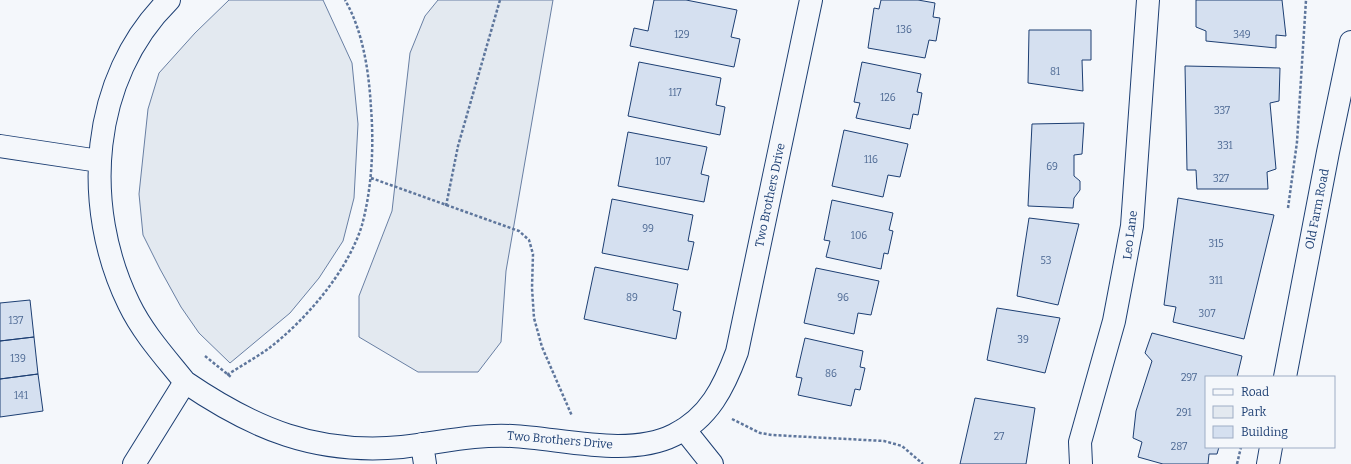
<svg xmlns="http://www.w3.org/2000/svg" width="1351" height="464" font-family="Bitter,serif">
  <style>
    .green { fill: #e3e9f0; stroke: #687fa3 }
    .building { fill: #d5e0f0; stroke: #1d3f73 }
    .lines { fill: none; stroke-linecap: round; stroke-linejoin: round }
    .minor-casing { stroke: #1d3f73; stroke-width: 24 }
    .path { stroke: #5e769c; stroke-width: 2.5; stroke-dasharray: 3 2; stroke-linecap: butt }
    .minor { stroke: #f4f7fb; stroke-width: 22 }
    .labels { text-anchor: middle; stroke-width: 3; stroke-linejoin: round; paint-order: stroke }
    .number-label { font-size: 10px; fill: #4b6792 }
    .street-label { font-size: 12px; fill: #1d3f73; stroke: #f4f7fb }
  </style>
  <rect width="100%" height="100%" fill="#f4f7fb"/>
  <path class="green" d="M229,0H323L352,63L358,124L354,198L343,241L319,278L290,313L230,363L199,333L181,307L160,269L143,235L139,194L148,109L159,73L195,33Z
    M438,0H553L506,271L501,342L478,372H418L359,337V296L392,211L410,53L425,16Z"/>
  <path class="building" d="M654,0H686L737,10L731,37L740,39L734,67L630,46L634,28L648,31Z
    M881,0H918L935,3L933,17L940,18L936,41L929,40L925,58L868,48L874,8L879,9Z
    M1196,0H1282L1286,36L1276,35V48L1206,41V31L1196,27Z
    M1029,30H1091V60H1082L1083,91L1028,83Z
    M639,62L721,78L716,105L725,107L720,135L628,116Z
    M862,62L921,74L917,92L922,93L918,115L913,114L910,129L856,118L860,103L854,102Z
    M1185,66L1280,68L1279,101L1270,103L1276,169L1267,172L1268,189H1197L1196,170H1187Z
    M1084,123L1082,154L1074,155V176L1080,181V190L1074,198L1073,208L1028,206L1032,124Z
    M844,130L908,144L900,177L888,175L883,197L832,186Z
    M628,132L707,147L701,174L709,176L704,202L618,186Z
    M1178,198L1274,215L1244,339L1173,322L1176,307L1164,305Z
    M612,199L693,215L688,241L694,242L688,270L602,253Z
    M832,200L893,213L889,230L893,231L888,254L884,253L881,269L826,257L830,241L824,240Z
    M1029,218L1079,224L1058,305L1017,296Z
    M595,267L678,284L673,310L681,312L676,339L584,319Z
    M816,268L879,281L871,315L858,313L854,334L804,323Z
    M30,300L34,337L0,341V303Z
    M997,308L1060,318L1045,373L987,360Z
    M1152,333L1242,356L1237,377H1206V447H1219L1217,454H1209L1208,464H1163L1138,457L1142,442L1133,438L1136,411L1152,361L1145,353Z
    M34,337L38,374L0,379V341Z
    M805,338L863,351L860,367L865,368L860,390L855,389L851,406L798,395L802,378L796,377Z
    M38,374L43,411L0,417V379Z
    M975,398L1035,408L1026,464H960Z"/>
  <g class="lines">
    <defs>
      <path id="minor" d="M0,146L99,161
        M1285,377L1328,152L1351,42
        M185,382C254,429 316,455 402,447C439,443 474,434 512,436C560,438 628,458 674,435C709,418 724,387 737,352L811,0
        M684,429L712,464
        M422,444L425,464
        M134,464L185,382C165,357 143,333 129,304C81,206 90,78 169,0
        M1081,464L1080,442L1114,321L1132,226L1148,0
        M1268,464L1271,447"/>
    </defs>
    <use href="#minor" class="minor-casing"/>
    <path class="path" d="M371,178L519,231L529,240L533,254L532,288L534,318L542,347L572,416
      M446,206L458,146L500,0
      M1288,208L1297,142L1306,0
      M205,356L231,377
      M227,375C241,366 255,358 268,349C306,320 348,271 362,225C372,188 374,146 371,108C369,72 363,31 345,0
      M732,419L760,433L772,435L884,441L902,446L923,464
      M1237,464L1241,447"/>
    <use href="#minor" class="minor"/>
  </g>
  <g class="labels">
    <g class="number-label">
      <text x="904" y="33">136</text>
      <text x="682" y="38">129</text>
      <text x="1242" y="38">349</text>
      <text x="1055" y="75">81</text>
      <text x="675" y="96">117</text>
      <text x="888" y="101">126</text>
      <text x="1222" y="114">337</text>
      <text x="1225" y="149">331</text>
      <text x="871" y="163">116</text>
      <text x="663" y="165">107</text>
      <text x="1052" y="170">69</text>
      <text x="1221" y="182">327</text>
      <text x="648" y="232">99</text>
      <text x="859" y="239">106</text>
      <text x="1216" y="247">315</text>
      <text x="1046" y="264">53</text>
      <text x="1216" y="284">311</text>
      <text x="632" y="301">89</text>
      <text x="843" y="301">96</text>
      <text x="1207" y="317">307</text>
      <text x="16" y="324">137</text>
      <text x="1023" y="343">39</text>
      <text x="18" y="362">139</text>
      <text x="831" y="377">86</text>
      <text x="1189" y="381">297</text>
      <text x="21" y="399">141</text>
      <text x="1184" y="416">291</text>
      <text x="999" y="440">27</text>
      <text x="1179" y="450">287</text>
    </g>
    <g class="street-label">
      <text transform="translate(770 195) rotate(-78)" y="4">Two Brothers Drive</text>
      <text transform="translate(1317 209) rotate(-79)" y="4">Old Farm Road</text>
      <text transform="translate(1130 235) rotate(-83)" y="4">Leo Lane</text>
      <text transform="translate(560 440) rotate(5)" y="4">Two Brothers Drive</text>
    </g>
  </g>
  <rect x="1205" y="376" width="130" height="72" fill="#f4f7fb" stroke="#9eadc5"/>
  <rect x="1213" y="389" width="20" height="6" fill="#f4f7fb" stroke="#9eadc5"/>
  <text x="1241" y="396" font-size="12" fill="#1d3f73">Road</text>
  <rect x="1213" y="406" width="20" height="12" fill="#e3e9f0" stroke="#9eadc5"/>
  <text x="1241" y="416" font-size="12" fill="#1d3f73">Park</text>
  <rect x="1213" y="426" width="20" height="12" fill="#d5e0f0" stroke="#9eadc5"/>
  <text x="1241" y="436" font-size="12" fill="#1d3f73">Building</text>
</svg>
